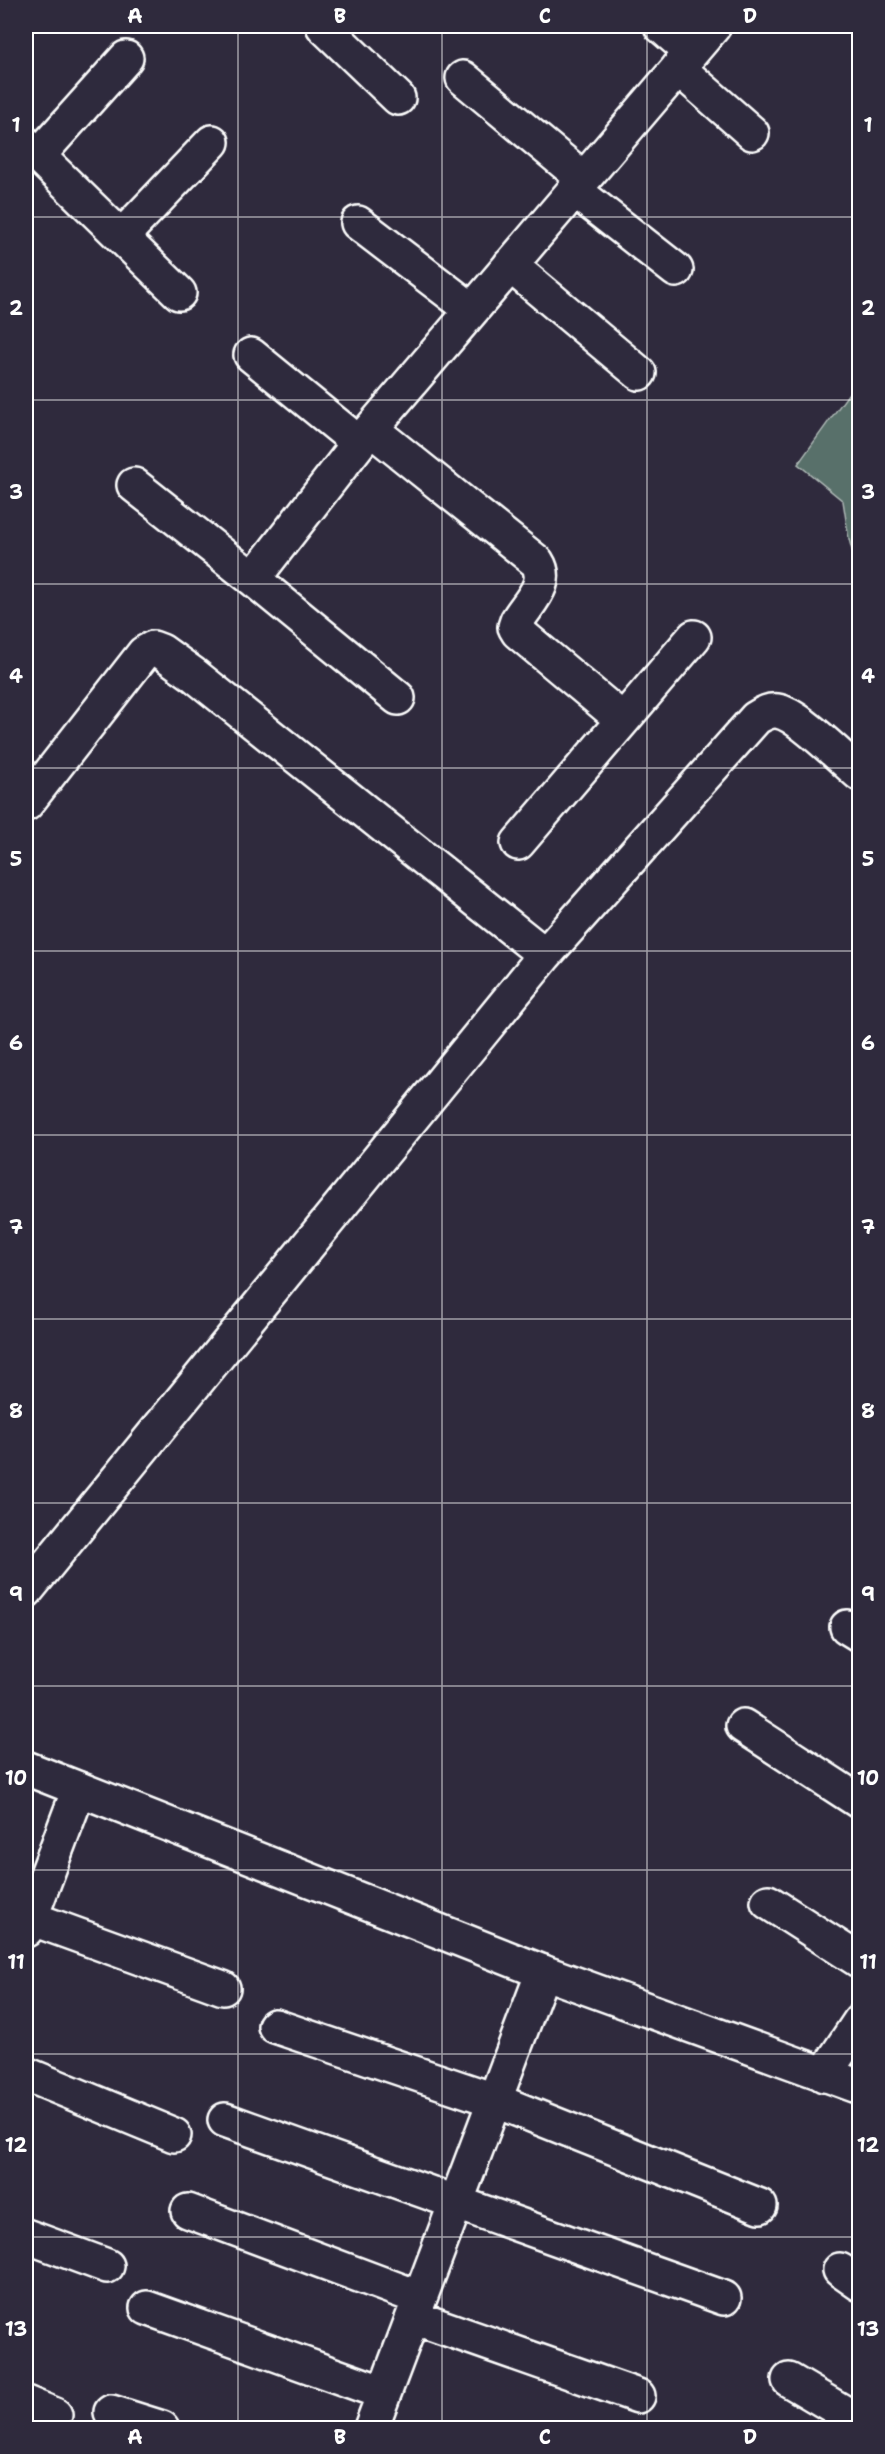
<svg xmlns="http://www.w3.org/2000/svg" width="885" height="2454" font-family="'Shantell Sans',sans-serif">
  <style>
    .green { fill: #596f6a; stroke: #acb7b4; stroke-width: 1.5 }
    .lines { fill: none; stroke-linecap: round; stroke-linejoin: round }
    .minor-casing { stroke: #fff; stroke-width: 38 }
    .tertiary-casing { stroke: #fff; stroke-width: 38 }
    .minor { stroke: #2f2a3d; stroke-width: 33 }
    .tertiary { stroke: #2f2a3d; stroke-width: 33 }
    .grid { fill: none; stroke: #fff; stroke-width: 1.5; stroke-opacity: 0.55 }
    .neatline { fill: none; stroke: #fff; stroke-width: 2 }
    .grid-label { font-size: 20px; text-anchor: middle; font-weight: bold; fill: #fff }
  </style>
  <rect width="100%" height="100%" fill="#2f2a3d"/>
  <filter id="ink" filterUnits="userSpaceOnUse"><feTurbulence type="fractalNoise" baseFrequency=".0167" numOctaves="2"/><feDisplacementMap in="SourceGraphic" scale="12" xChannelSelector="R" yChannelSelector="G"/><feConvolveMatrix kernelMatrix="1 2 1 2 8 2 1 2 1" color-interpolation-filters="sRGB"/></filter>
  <g filter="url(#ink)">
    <path class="green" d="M859,379V576L849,539L843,501L798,464Z"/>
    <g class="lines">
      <defs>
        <path id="minor" d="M323,26L398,98
          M661,26L691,52
          M678,68L752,133
          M463,78L584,179
          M26,144L179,293
          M38,156L126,58
          M574,190L676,270
          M358,223L472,310
          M122,236L212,142
          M510,265L639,373
          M251,355L359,443
          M371,429L537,562C551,584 528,602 517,621L515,627L518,632L623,720
          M134,485L253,579
          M398,698L253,579L359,443L714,26
          M26,804L144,653L153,648L161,651L193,674L545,955L26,1591
          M518,843L694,637
          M545,955L756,718C763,714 768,710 777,711C797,713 843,760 860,774
          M847,1627L860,1635
          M743,1726L860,1802
          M768,1902L860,1961
          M30,1918L223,1988
          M26,1930L79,1789
          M275,2026L494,2100L760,2206
          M26,2074L174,2135
          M824,2075L860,2021
          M225,2120L724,2298
          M188,2211L420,2298
          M26,2236L107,2266
          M840,2270L860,2284
          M147,2308L384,2393
          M413,2317L638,2396
          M789,2380L860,2422
          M26,2403L55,2415
          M111,2412L162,2428
          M371,2428L543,1972"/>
        <path id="tertiary" d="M26,1768L543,1972L860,2087"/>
      </defs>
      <use href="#minor" class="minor-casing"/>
      <use href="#tertiary" class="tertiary-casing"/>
      <use href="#minor" class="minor"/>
      <use href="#tertiary" class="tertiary"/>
    </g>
  </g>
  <path class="grid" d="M238,26V2428M442,26V2428M647,26V2428M26,217H860M26,400H860M26,584H860M26,768H860M26,951H860M26,1135H860M26,1319H860M26,1503H860M26,1686H860M26,1870H860M26,2054H860M26,2237H860"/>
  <rect width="885" height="2454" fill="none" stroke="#2f2a3d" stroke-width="66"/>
  <rect x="33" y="33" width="819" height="2388" class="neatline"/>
  <g class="grid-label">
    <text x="135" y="23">A</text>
    <text x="340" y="23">B</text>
    <text x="545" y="23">C</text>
    <text x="750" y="23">D</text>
    <text x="16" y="132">1</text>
    <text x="868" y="132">1</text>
    <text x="16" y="315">2</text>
    <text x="868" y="315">2</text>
    <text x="16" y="499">3</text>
    <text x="868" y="499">3</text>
    <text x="16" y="683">4</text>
    <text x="868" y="683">4</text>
    <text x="16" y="866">5</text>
    <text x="868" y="866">5</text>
    <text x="16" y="1050">6</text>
    <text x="868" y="1050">6</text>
    <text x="16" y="1234">7</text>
    <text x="868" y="1234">7</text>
    <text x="16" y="1418">8</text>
    <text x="868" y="1418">8</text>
    <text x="16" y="1601">9</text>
    <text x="868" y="1601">9</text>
    <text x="16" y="1785">10</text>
    <text x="868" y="1785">10</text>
    <text x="16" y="1969">11</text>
    <text x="868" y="1969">11</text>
    <text x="16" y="2152">12</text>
    <text x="868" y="2152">12</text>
    <text x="16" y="2336">13</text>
    <text x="868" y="2336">13</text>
    <text x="135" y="2444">A</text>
    <text x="340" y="2444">B</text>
    <text x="545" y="2444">C</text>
    <text x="750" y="2444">D</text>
  </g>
</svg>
